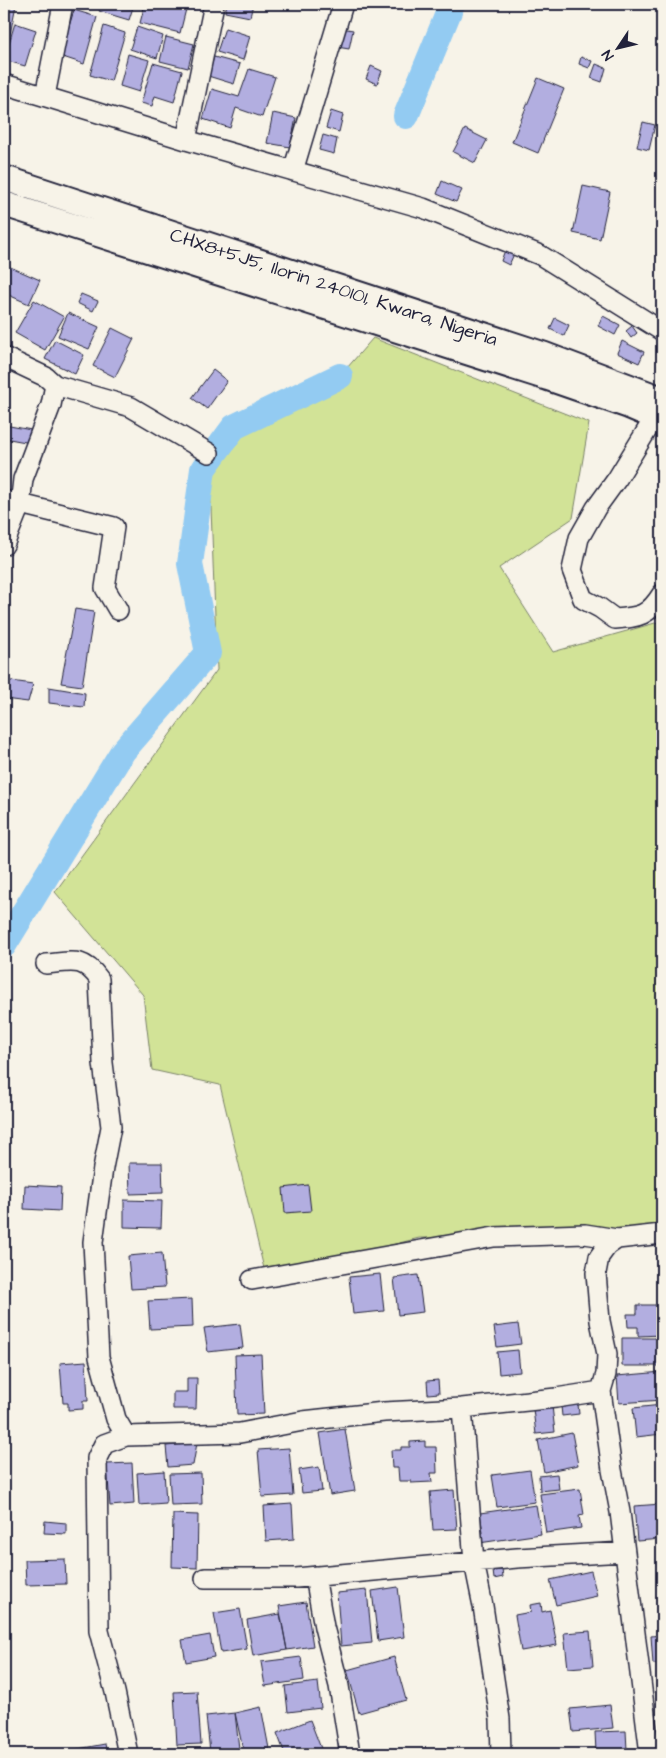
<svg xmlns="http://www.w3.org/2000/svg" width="666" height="1758" font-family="'Architects Daughter',sans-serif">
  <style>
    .green { fill: #d2e397; stroke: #7a8269 }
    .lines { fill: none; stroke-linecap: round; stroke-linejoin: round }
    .river { stroke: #93cbf2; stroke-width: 26 }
    .building { fill: #b2aee0; stroke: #22223b }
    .minor-casing { stroke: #22223b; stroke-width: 22 }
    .major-casing { stroke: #22223b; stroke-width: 28 }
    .minor { stroke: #f7f3e8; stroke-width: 19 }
    .major { stroke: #f7f3e8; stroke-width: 24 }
    .labels { text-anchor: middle; stroke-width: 4; stroke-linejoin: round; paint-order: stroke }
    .street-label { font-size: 19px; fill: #22223b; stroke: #f7f3e8 }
  </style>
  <rect width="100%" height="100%" fill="#f7f3e8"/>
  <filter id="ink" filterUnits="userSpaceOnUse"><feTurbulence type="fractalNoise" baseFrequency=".02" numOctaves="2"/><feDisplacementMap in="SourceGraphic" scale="10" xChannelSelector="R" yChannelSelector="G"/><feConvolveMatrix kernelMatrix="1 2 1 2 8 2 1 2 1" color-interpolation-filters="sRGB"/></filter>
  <g filter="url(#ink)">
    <path class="green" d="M373,338L589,423L573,518L499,568L553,652L662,621V1233L617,1239L419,1238L266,1277L220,1085L152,1070L143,995L55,892L217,670L209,453L340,376Z"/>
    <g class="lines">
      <path class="river" d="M406,116L452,4
        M4,945L123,751L208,653L190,564L203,469L234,427L340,376"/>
    </g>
    <path class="building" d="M4,4L16,5L9,39L4,38Z
      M101,4H134L129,20L99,11Z
      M145,4H181L187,5L180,33L140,23Z
      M227,4H253L250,17L225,12Z
      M74,10L97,17L84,64L60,56Z
      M15,23L36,30L25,66L4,60Z
      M104,26L125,33L111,81L90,75Z
      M137,27L163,36L157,58L130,49Z
      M225,28L250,36L243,60L217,52Z
      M341,28L353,30L349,49L337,47Z
      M166,37L194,44L188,68L160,61Z
      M128,54L149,60L139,92L120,86Z
      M214,57L240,64L234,84L208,76Z
      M581,57L592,61L589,68L579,64Z
      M153,63L182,71L174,102L155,96L152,106L141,103Z
      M596,64L606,68L602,82L591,78Z
      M371,66L382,71L377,84L366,79Z
      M249,69L275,77L262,117L236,108L230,128L203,119L212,89L239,97Z
      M538,78L564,89L538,153L512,142Z
      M331,111L343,115L339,132L326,128Z
      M273,113L296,118L290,147L267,143Z
      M643,122L655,125L649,150L637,147Z
      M465,129L487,140L475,163L453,152Z
      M323,135L337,139L334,154L319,150Z
      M442,181L462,190L456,202L437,194Z
      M583,186L610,192L600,239L573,233Z
      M505,250L514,254L509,265L501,261Z
      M8,266L40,280L29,304L4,293V275Z
      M81,294L98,301L93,311L77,303Z
      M34,300L64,317L45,350L15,333Z
      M68,313L99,327L89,349L58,336Z
      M603,316L620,325L615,335L598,326Z
      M555,318L569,325L564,336L550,329Z
      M632,326L637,333L631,338L626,331Z
      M112,328L134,339L115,377L93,366Z
      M55,340L84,355L75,374L45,359Z
      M622,341L644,352L639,363L617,353Z
      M213,370L227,381L207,409L192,398Z
      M4,425L37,431L31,443L4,438Z
      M75,609L94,612L82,686L61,683Z
      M4,680L33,684L28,702L4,699Z
      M49,687L85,693L84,707L49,703Z
      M129,1163H162L163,1193L130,1194Z
      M25,1185L61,1187L60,1211L24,1209Z
      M308,1185L311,1211L285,1213L283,1188Z
      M124,1200L162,1201L161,1228L124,1227Z
      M162,1253L165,1287L131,1289L128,1256Z
      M380,1274L384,1311L353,1314L349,1277Z
      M418,1275L423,1312L398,1315L394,1278Z
      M192,1299L193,1327L150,1329L148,1301Z
      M637,1305H662V1335L638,1336V1327H628L627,1314H637Z
      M240,1324L243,1348L208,1352L204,1328Z
      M518,1324L521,1344L497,1347L494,1327Z
      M622,1338H662V1366H622Z
      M518,1350L520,1372L499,1374L497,1352Z
      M261,1354L264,1414L237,1415L235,1355Z
      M86,1361L88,1401H83V1409L68,1410V1403H63L60,1363Z
      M662,1372V1400L619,1403L617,1376Z
      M187,1378H197L196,1409H173V1392H187Z
      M438,1380L439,1393L428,1394L427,1381Z
      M578,1404L579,1414L562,1416L561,1406Z
      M662,1405V1434L636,1437L633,1408Z
      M552,1406L555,1432L536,1434L533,1409Z
      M345,1429L355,1491L330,1495L320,1433Z
      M572,1433L578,1465L544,1472L538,1440Z
      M425,1441V1447H436L437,1473H431L432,1482L411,1483V1481H399L398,1468H392L391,1450H401V1447H410V1442Z
      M197,1443L193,1465L168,1467L166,1446Z
      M289,1448L293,1495L262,1497L258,1450Z
      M132,1463L134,1504L110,1506L107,1464Z
      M319,1467L322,1491L302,1493L299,1470Z
      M530,1470L535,1502L497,1507L492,1475Z
      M164,1471L166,1503L139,1505L137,1473Z
      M201,1473L202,1504L171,1505L169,1474Z
      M557,1474L559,1489L540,1491L539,1476Z
      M580,1489L584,1515L579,1516L581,1528L546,1533L540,1494Z
      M454,1490L457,1529L433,1530L430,1492Z
      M292,1504L294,1539L266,1541L264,1506Z
      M662,1504V1539L637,1541L634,1506Z
      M536,1505L541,1534L479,1543L477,1534L483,1533L480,1513Z
      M173,1514L198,1515L197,1568L172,1567Z
      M45,1521L66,1523V1534L44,1533Z
      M65,1559L66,1584L26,1585L25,1560Z
      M502,1570L503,1577L494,1579L493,1571Z
      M591,1571L597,1596L556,1605L550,1580Z
      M398,1587L404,1637L378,1641L372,1591Z
      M367,1590L372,1643L341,1646L337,1593Z
      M306,1602L313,1646L287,1650L279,1606Z
      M541,1603L542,1612L550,1610L557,1645L521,1651L515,1615L531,1612L530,1605Z
      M240,1609L247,1649L221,1653L214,1613Z
      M280,1614L287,1650L253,1656L247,1620Z
      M590,1631L593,1666L568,1668L564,1633Z
      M210,1635L214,1657L186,1662L182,1640Z
      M662,1635V1664H653L651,1636Z
      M301,1657L304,1680L265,1686L261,1662Z
      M394,1657L406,1700L359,1713L347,1670Z
      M318,1682L321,1708L288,1712L285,1686Z
      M197,1691L201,1744L177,1745L174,1692Z
      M610,1705L613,1728L573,1732L570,1709Z
      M261,1707L270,1754H244L235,1713Z
      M235,1713L239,1749L210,1752L206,1716Z
      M310,1720L322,1751L314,1754H285L277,1733Z
      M626,1731L627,1750H618V1753L605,1754V1752H596L595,1732Z
      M105,1744L107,1754H67V1751Z"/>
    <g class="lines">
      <defs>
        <path id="minor" d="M4,84L186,140L423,208L540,255L662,331
          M45,96L63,4
          M186,140L214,4
          M293,171L343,4
          M4,357L46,377L55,385L51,405L23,479L20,505L4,545
          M55,385L131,407L209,453
          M655,417L617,479L596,508L579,538L572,570L583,599L600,608L615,619C640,617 648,616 662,594
          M4,500L114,527L105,588L118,610
          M46,964C71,962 83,956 99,979L103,1063L111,1127L103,1168L93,1242L99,1357L116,1419L126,1436
          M252,1280L494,1237L585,1234L617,1239
          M462,1408L474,1562L483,1606L500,1719L501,1754
          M315,1576L324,1627L339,1686L350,1754
          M205,1578H296L517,1558L625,1552
          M128,1754L115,1692L99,1631L97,1458L104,1444L126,1436L240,1433L303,1421L384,1412L462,1408L556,1398L601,1391
          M650,1754L620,1512L612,1470L601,1391L606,1374L607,1354L600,1321L596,1273L599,1257L607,1246L617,1239L662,1234"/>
        <path id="major" d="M4,178L545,355L662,399
          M4,204L548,378L629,406L662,420"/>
      </defs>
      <use href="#minor" class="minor-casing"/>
      <use href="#major" class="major-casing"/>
      <use href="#minor" class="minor"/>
      <use href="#major" class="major"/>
    </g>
  </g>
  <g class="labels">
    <g class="street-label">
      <text transform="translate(334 286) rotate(18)" y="7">CHX8+5J5, Ilorin 240101, Kwara, Nigeria</text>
    </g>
  </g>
  <rect width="666" height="1758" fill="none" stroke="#f7f3e8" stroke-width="20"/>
  <rect x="10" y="10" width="646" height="1738" fill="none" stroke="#22223b" stroke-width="2" filter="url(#ink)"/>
  <g transform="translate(618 48) rotate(235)" stroke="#f7f3e8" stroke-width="4" paint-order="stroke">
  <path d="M0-4L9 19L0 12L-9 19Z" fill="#22223b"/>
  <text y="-8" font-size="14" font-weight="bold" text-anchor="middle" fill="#22223b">N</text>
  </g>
</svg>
